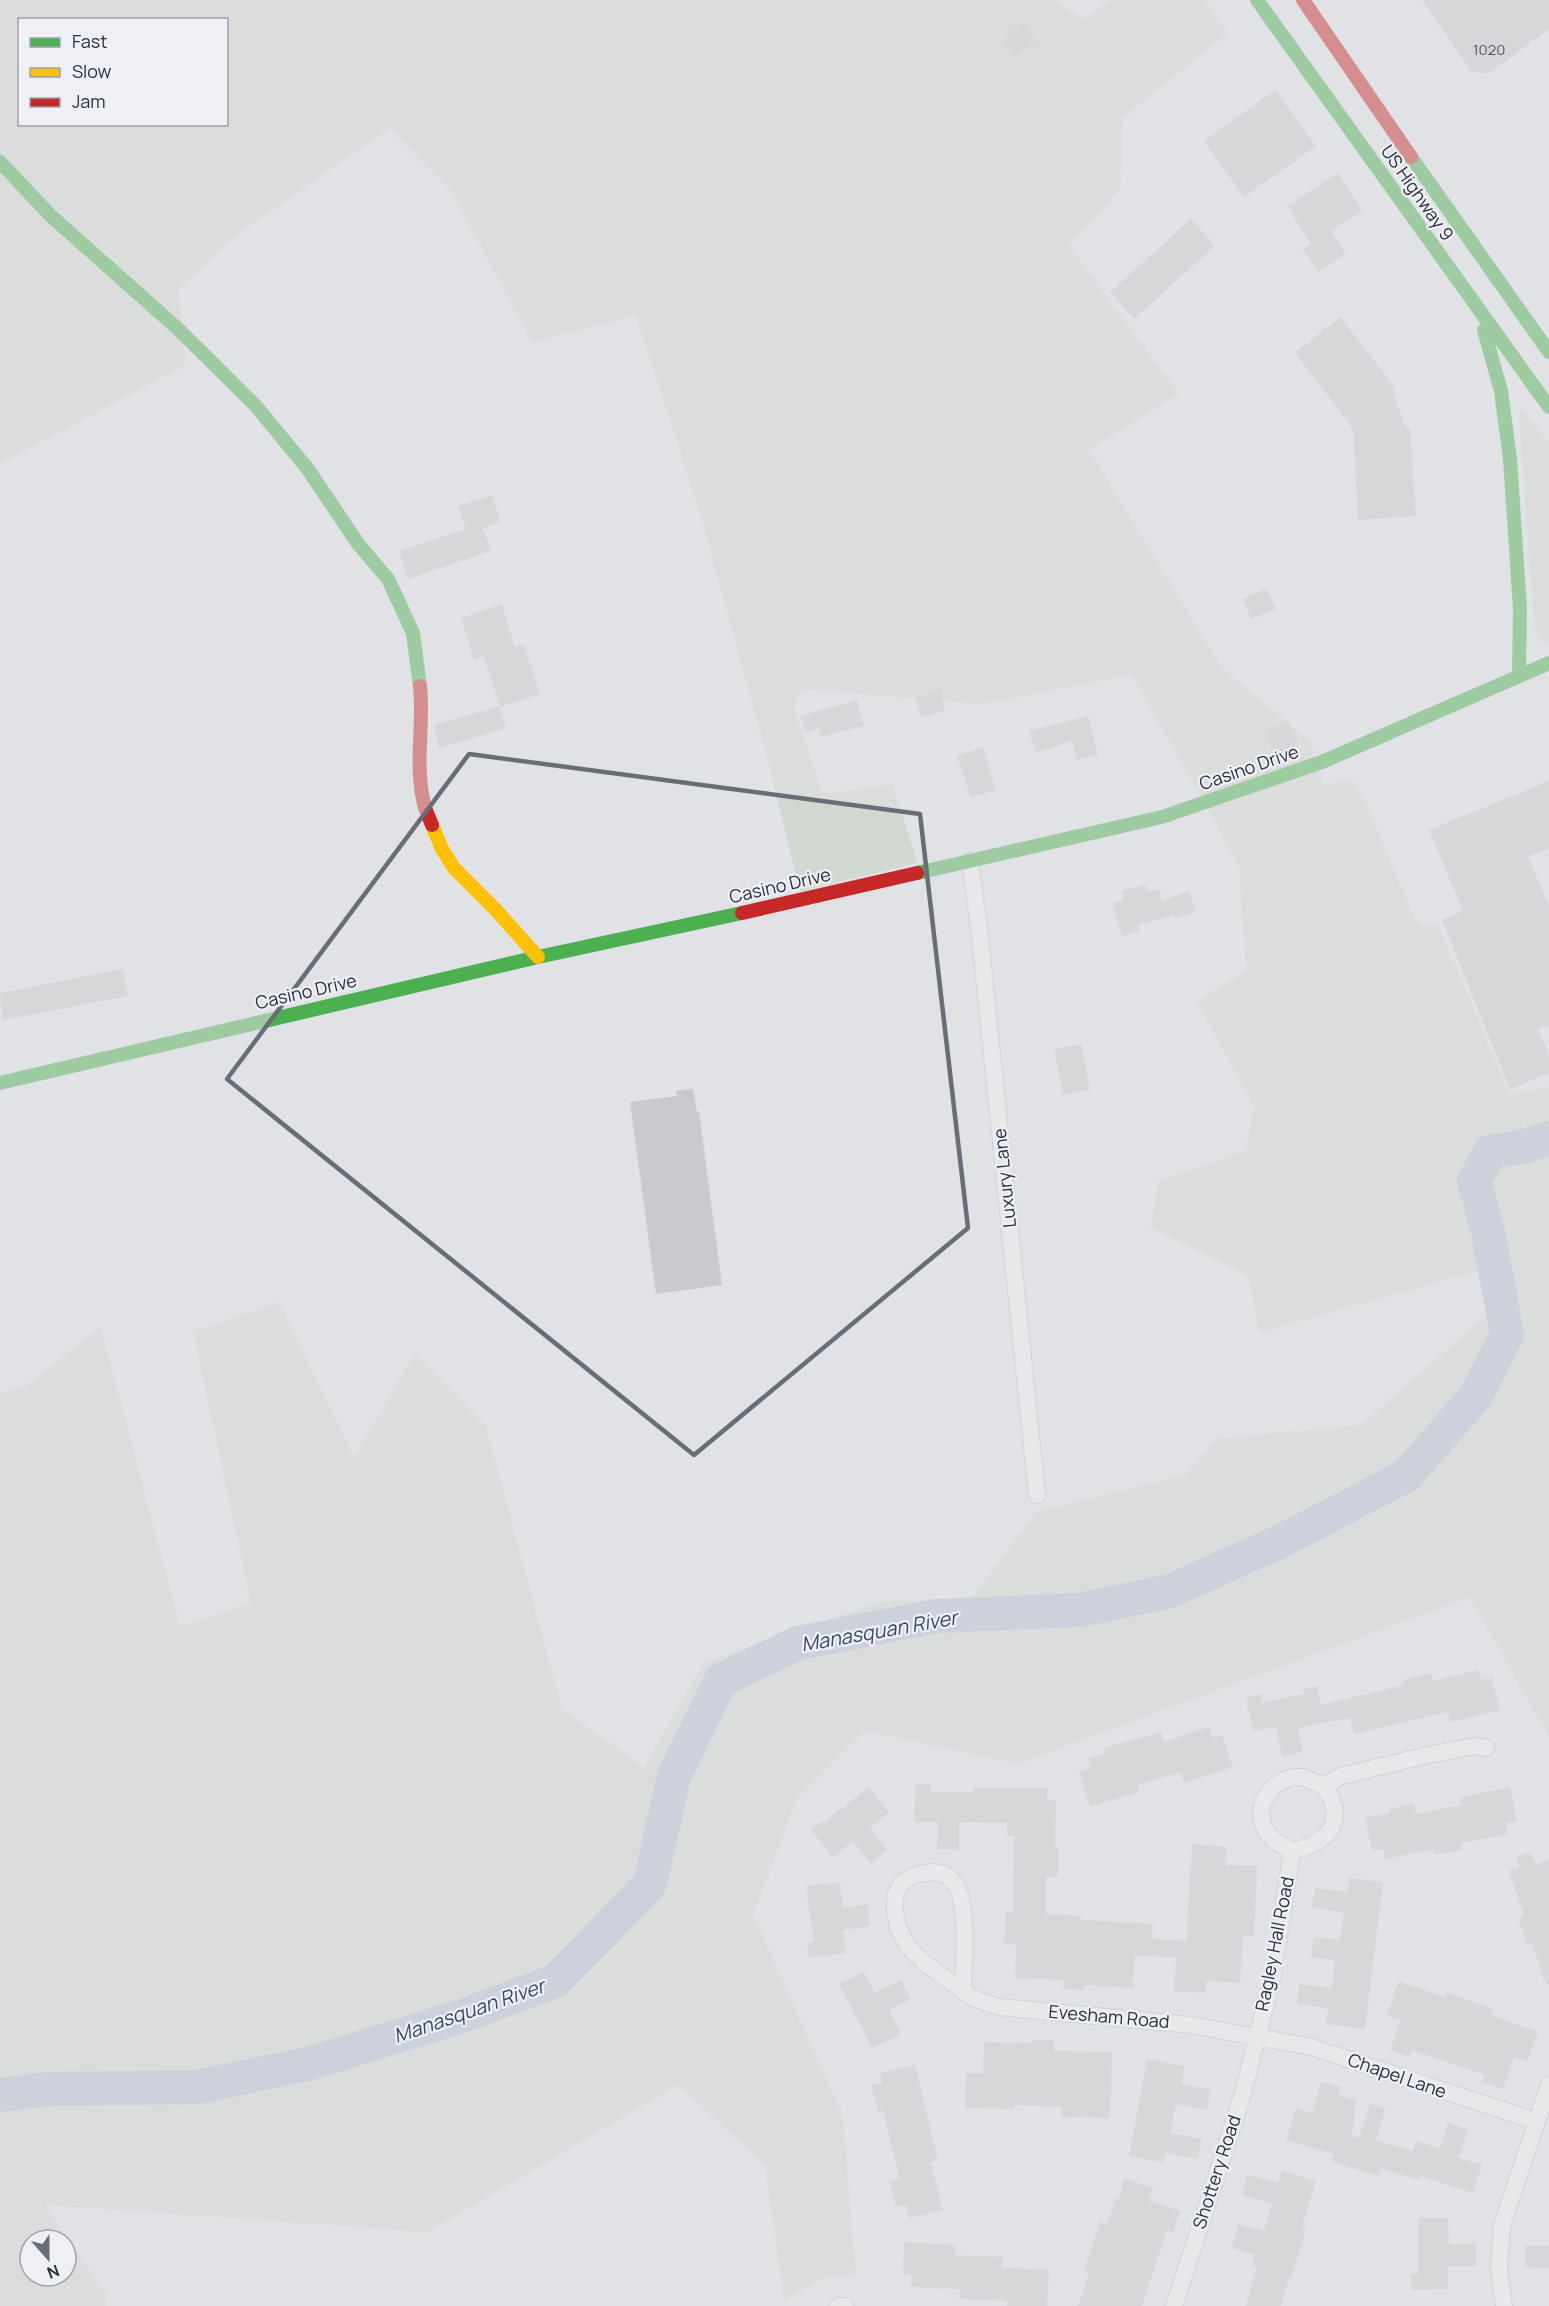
<svg xmlns="http://www.w3.org/2000/svg" width="1549" height="2306" font-family="Manrope,sans-serif">
  <style>
    .green { fill: #d0d8d1; fill-rule: evenodd }
    .lines { fill: none; stroke-linecap: round; stroke-linejoin: round }
    .river { stroke: #b1bccf; stroke-width: 34 }
    .building { fill: #c9cacd }
    .street-casing { stroke: #bfc0c3; stroke-width: 18 }
    .street { stroke: #f0f0f2; stroke-width: 16 }
    .fast { stroke: #4caf50; stroke-width: 14 }
    .slow { stroke: #ffc107; stroke-width: 14 }
    .jam { stroke: #c62828; stroke-width: 14 }
    .marked { fill: none; stroke: #696d78; stroke-width: 4.5; stroke-linejoin: round }
    .labels { text-anchor: middle; stroke-width: 4.5; stroke-linejoin: round; paint-order: stroke }
    .number-label { font-size: 15px; fill: #525662 }
    .street-label { font-size: 18px; fill: #292e3d; stroke: #eef0f5 }
    .water-label { font-size: 20px; font-style: italic; fill: #36486e; stroke: #eef0f5 }
  </style>
  <rect width="100%" height="100%" fill="#e1e2e5"/>
  <path class="green" d="M0,0H1053L1083,19L1110,0H1205L1228,33L1123,118L1120,191L1069,245L1179,394L1089,450L1222,668L1310,741L1324,786L1339,780L1353,782L1363,796L1415,919L1426,926L1438,925L1510,1095L1549,1087V1738L1470,1597L1017,1764L865,1731L798,1797L753,1914L843,2116L856,2276L822,2278L784,2301L765,2165L678,2085L428,2232L45,2205L107,2296L105,2306H0V1392L25,1387L101,1327L180,1627L251,1603L193,1331L279,1302L354,1457L415,1354L486,1426L562,1709L644,1767L704,1662L881,1602L973,1597L1036,1512L1186,1475L1216,1439L1361,1425L1491,1311L1501,1264L1259,1333L1249,1276L1151,1228L1158,1182L1246,1150L1254,1107L1197,1002L1246,971L1239,865L1132,675L981,704L801,689L794,708L823,794L893,784L917,863L800,891L768,761L701,517L636,316L532,342L451,191L390,128L237,235L179,289L186,365L0,464ZM20,20H226V124H20ZM30,2240H66V2276H30Z
    M1522,409L1549,443V643L1547,644L1541,641L1534,627L1520,430L1519,410Z"/>
  <g class="lines">
    <path class="river" d="M0,2095L49,2089L197,2087L311,2063L462,2016L555,1981L650,1884L674,1776L721,1680L798,1643L937,1616L1080,1610L1170,1591L1279,1542L1406,1476L1476,1396L1507,1334L1488,1231L1474,1181L1491,1151L1522,1147L1549,1138"/>
  </g>
  <path class="building" d="M1422,0H1549V29L1488,74L1471,71Z
    M1024,22L1037,39L1015,57L1002,40Z
    M1275,90L1316,146L1244,197L1204,141Z
    M1338,173L1362,211L1331,231L1346,254L1318,272L1303,249L1311,244L1287,206Z
    M1191,219L1215,246L1134,319L1110,292Z
    M1340,317L1395,387L1392,390L1406,428H1410L1416,516L1358,520L1353,432L1349,423L1295,353Z
    M492,495L501,522L483,528L491,551L408,579L399,551L466,529L458,506Z
    M1267,588L1276,609L1251,619L1243,599Z
    M502,604L515,647L524,644L540,694L500,707L484,657L474,660L461,618Z
    M940,690L945,711L921,717L915,697Z
    M857,700L864,726L821,737L819,728L805,732L800,716Z
    M499,706L506,728L439,748L435,734V725Z
    M1088,716L1098,755L1077,760L1072,741L1036,753L1029,731Z
    M1288,721L1298,745L1275,755L1265,731Z
    M983,747L996,790L971,798L957,756Z
    M1549,781V848L1528,856L1549,907V1025L1538,1029L1549,1055V1073L1510,1089L1442,920L1463,911L1429,830Z
    M1145,885L1148,892L1159,889L1162,901L1189,891L1196,912L1175,919L1174,915L1138,925L1140,931L1122,936L1113,903L1123,900L1121,891Z
    M123,969L128,996L3,1020L0,993Z
    M1081,1044L1090,1090L1063,1095L1054,1049Z
    M693,1089L697,1112H699L722,1285L656,1294L630,1102L677,1096L676,1091Z
    M1479,1670L1481,1680L1492,1678L1500,1710L1450,1722L1448,1712L1354,1734L1350,1718L1298,1728L1303,1752L1282,1756L1276,1727L1253,1731L1246,1697L1261,1694L1262,1703L1304,1694L1303,1689L1317,1686L1321,1705L1404,1685L1403,1680L1431,1673L1433,1681Z
    M1209,1727L1213,1738L1222,1735L1233,1767L1184,1783L1180,1772L1137,1785L1139,1792L1090,1807L1079,1771L1091,1768L1088,1759L1104,1753L1103,1748L1161,1732L1163,1742Z
    M915,1784H931V1792H973V1788H1047V1800H1056L1055,1848H1058V1877H1046V1914L1081,1916V1920L1153,1924L1152,1939L1186,1941L1192,1844L1226,1847L1225,1865L1257,1866L1254,1936H1243L1240,1983L1206,1981V1993L1174,1991L1176,1957L1135,1956L1133,1988L1084,1985V1990L1063,1989L1064,1980L1015,1978L1016,1945L1004,1944L1006,1913H1013L1014,1836H1007V1823L959,1822V1850L937,1849L938,1822H914Z
    M869,1787L889,1813L870,1828L887,1850L871,1863L853,1841L833,1857L811,1830L822,1821L824,1822Z
    M1510,1787L1517,1821L1506,1823L1508,1834L1461,1843L1462,1850L1434,1855L1433,1849L1385,1859L1384,1849L1372,1851L1365,1818L1390,1813L1389,1809L1414,1804L1416,1814L1461,1805L1459,1798Z
    M1531,1852L1536,1864L1549,1859V1984H1546L1532,1943L1527,1945L1518,1919L1524,1916L1509,1871L1519,1867L1516,1857Z
    M1349,1878L1383,1882L1365,2029L1326,2024L1328,2008L1297,2004L1299,1984L1332,1988L1335,1960L1311,1957L1314,1937L1340,1940L1344,1912L1312,1908L1315,1888L1348,1892Z
    M840,1882L843,1908L867,1904L870,1926L843,1930L846,1953L809,1958L807,1943L814,1942L806,1886Z
    M864,1972L875,1993L901,1980L911,1999L889,2010L901,2034L872,2048L839,1984Z
    M1399,1981L1444,1997L1446,1992L1494,2009L1491,2015L1538,2032L1527,2062L1514,2057L1503,2089L1482,2082L1485,2075L1412,2050L1410,2057L1390,2050L1401,2020L1387,2015Z
    M1033,2040H1054V2051L1112,2052L1110,2118L1061,2117L1062,2107L1015,2105L1014,2109L965,2108L966,2073H983L984,2042L1033,2043Z
    M1147,2059L1185,2066L1181,2084L1211,2090L1207,2110L1176,2104L1170,2133L1202,2139L1198,2159L1165,2153L1163,2162L1129,2156Z
    M915,2065L938,2160L931,2162L943,2210L909,2218L906,2205L896,2207L890,2181L900,2179L883,2110L878,2112L871,2085L882,2083L880,2073Z
    M1321,2082L1341,2087L1338,2095L1356,2100L1352,2136L1359,2138L1370,2104L1385,2109L1376,2140L1413,2151L1416,2141L1440,2148L1448,2123L1468,2130L1459,2158L1482,2165L1473,2193L1420,2176L1419,2180L1381,2168L1379,2176L1332,2162L1334,2154L1286,2140L1296,2108L1312,2113Z
    M1282,2171L1316,2181L1302,2228L1306,2229L1292,2277H1289L1281,2306H1246L1257,2268L1252,2266L1255,2255L1232,2248L1238,2224L1264,2231L1272,2204L1242,2195L1247,2175L1278,2183Z
    M1124,2178L1153,2188L1149,2201L1180,2211L1173,2232L1167,2230L1142,2306H1078L1089,2272L1084,2270L1100,2222L1107,2224L1115,2199H1119Z
    M1418,2218H1448L1449,2244H1476V2266H1448V2289L1411,2290V2274H1418Z
    M904,2242L956,2245L955,2255L1003,2257L1002,2268L1049,2270L1047,2306H1007V2301L959,2299L960,2289L911,2287L912,2275L903,2274Z
    M1525,2246H1549V2268L1525,2267Z"/>
  <g class="lines">
    <defs>
      <path id="street" d="M970,861L979,927L1037,1495
        M1293,1777H1302L1325,1786C1327,1792 1331,1798 1333,1803C1342,1832 1315,1847 1292,1851C1286,1847 1278,1844 1272,1838C1250,1815 1264,1785 1293,1777Z
        M1325,1786L1341,1776L1428,1755L1474,1746L1486,1748
        M934,1872C940,1873 946,1874 951,1879C971,1897 963,1964 963,1991C945,1977 919,1962 906,1943C894,1923 886,1890 911,1877C917,1873 927,1873 934,1872Z
        M963,1991L975,1999L999,2007L1191,2025L1311,2047L1536,2121
        M838,2306H845
        M1174,2306L1241,2100L1272,1980L1292,1851
        M1504,2306L1499,2269L1502,2225L1549,2085"/>
    </defs>
    <use href="#street" class="street-casing"/>
    <use href="#street" class="street"/>
    <path class="fast" d="M1257,0L1549,407
      M1411,157L1549,352
      M0,162L51,216L177,328L255,405L307,468L359,545L388,579L413,633L420,686
      M1484,330L1501,391L1510,459L1520,609L1519,676
      M917,873L1162,817L1322,762L1549,663
      M0,1083L538,957L742,913"/>
    <path class="slow" d="M432,825L442,849L454,868L495,909L538,957"/>
    <path class="jam" d="M1303,0L1411,157
      M420,686C424,724 415,762 423,799C424,808 429,817 432,825
      M742,913L917,873"/>
  </g>
  <path d="M0 0H1549V2306H0ZM469,754L920,814L968,1228L694,1455L227,1079Z" fill="#e1e2e5" fill-opacity=".55" fill-rule="evenodd"/>
  <path class="marked" d="M469,754L920,814L968,1228L694,1455L227,1079Z"/>
  <g class="labels">
    <g class="number-label">
      <text x="1489" y="55">1020</text>
    </g>
    <g class="street-label">
      <text transform="translate(1417 193) rotate(55)" y="6">US Highway 9</text>
      <text transform="translate(1249 768) rotate(-19)" y="6">Casino Drive</text>
      <text transform="translate(780 886) rotate(-13)" y="6">Casino Drive</text>
      <text transform="translate(306 992) rotate(-13)" y="6">Casino Drive</text>
      <text transform="translate(1005 1178) rotate(-96)" y="6">Luxury Lane</text>
      <text transform="translate(1275 1944) rotate(-79)" y="6">Ragley Hall Road</text>
      <text transform="translate(1109 2017) rotate(5)" y="6">Evesham Road</text>
      <text transform="translate(1397 2076) rotate(19)" y="6">Chapel Lane</text>
      <text transform="translate(1217 2172) rotate(-72)" y="6">Shottery Road</text>
    </g>
    <g class="water-label">
      <text transform="translate(879 1631) rotate(-10)" y="7">Manasquan River</text>
      <text transform="translate(469 2011) rotate(-19)" y="7">Manasquan River</text>
    </g>
  </g>
  <rect x="18" y="18" width="210" height="108" fill="#eef0f5" stroke="#9fa2ab" stroke-width="1.5"/>
  <rect x="30" y="38" width="30" height="9" fill="#4caf50" stroke="#9fa2ab" stroke-width="1.5"/>
  <text x="72" y="48" font-size="18" fill="#292e3d">Fast</text>
  <rect x="30" y="68" width="30" height="9" fill="#ffc107" stroke="#9fa2ab" stroke-width="1.5"/>
  <text x="72" y="78" font-size="18" fill="#292e3d">Slow</text>
  <rect x="30" y="98" width="30" height="9" fill="#c62828" stroke="#9fa2ab" stroke-width="1.5"/>
  <text x="72" y="108" font-size="18" fill="#292e3d">Jam</text>
  <g transform="translate(48 2258) rotate(159)"><circle r="28" fill="#eef0f5" stroke="#9fa2ab" stroke-width="1.5"/>
  <path d="M0-4.5L10 22L0 15L-10 22Z" fill="#696d78"/>
  <text y="-9" font-size="16" font-weight="bold" text-anchor="middle" fill="#292e3d">N</text>
  </g>
</svg>
